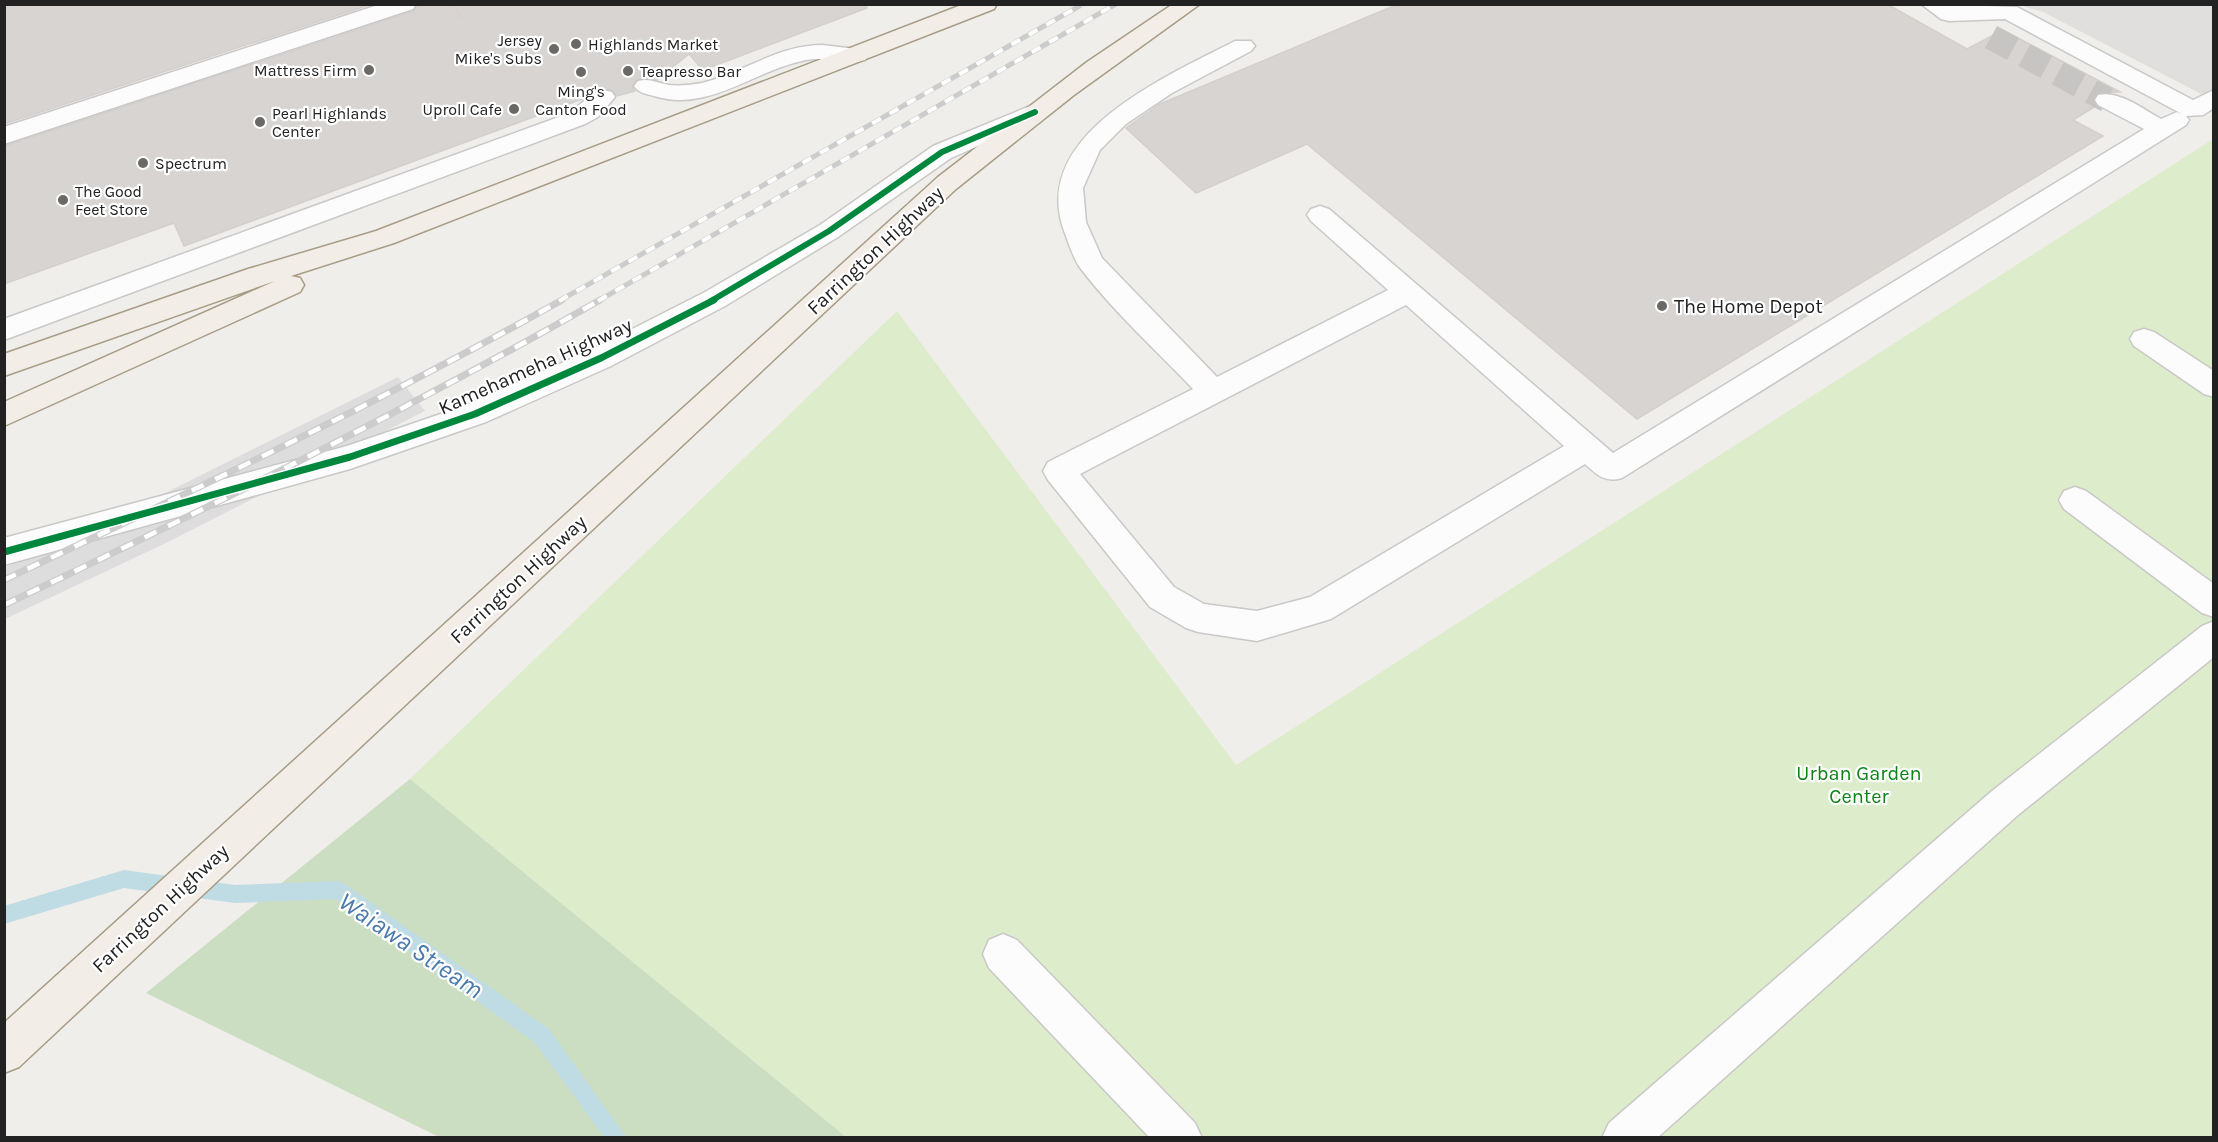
<svg xmlns="http://www.w3.org/2000/svg" width="2218" height="1142" font-family="Karla,sans-serif">
  <style>
    .grass { fill: #ddeccb }
    .forest { fill: #cbdec1 }
    .parking { fill: #e0dfde }
    .pier { fill: #dedddd }
    .lines { fill: none; stroke-linecap: round; stroke-linejoin: round }
    .stream { fill: #bfdbe3; fill-rule: evenodd }
    .building { fill: #d7d4d2; stroke: #d3d0cc; stroke-width: 1.5 }
    .minor-tunnel { stroke: #c7c5c3; stroke-width: 25; stroke-dasharray: 25 13; stroke-linecap: butt }
    .minor-casing { stroke: #c9c8c7; stroke-width: 3 }
    .major-casing { stroke: #a79c86; stroke-width: 3 }
    .path { stroke: #dccecd; stroke-width: 3; stroke-dasharray: 2 2; stroke-linecap: butt }
    .minor { fill: #fdfcfc; fill-rule: evenodd }
    .major { fill: #f3ede7; fill-rule: evenodd }
    .rail-far1-casing { stroke: #ccc; stroke-width: 5 }
    .rail-casing { stroke: #ccc; stroke-width: 7 }
    .rail-far1 { stroke: #fff; stroke-width: 4; stroke-dasharray: 10; stroke-linecap: butt }
    .rail { stroke: #fff; stroke-width: 4.5; stroke-dasharray: 13; stroke-linecap: butt }
    .cycleway-far1-casing { stroke: #fff; stroke-width: 9 }
    .cycleway-casing { stroke: #fff; stroke-width: 10 }
    .cycleway-far1 { stroke: #00873e; stroke-width: 6 }
    .cycleway { stroke: #00873e; stroke-width: 7 }
    .poi-dot { fill: #6a6968; stroke: #fff; stroke-width: 2 }
    .labels { text-anchor: middle; stroke-width: 4.5; stroke-linejoin: round; paint-order: stroke }
    .far-poi-label { font-size: 16px; fill: #222; stroke: #fff; text-anchor: start }
    .street-label { font-size: 20px; fill: #222; stroke: #fff }
    .poi-label { font-size: 20px; fill: #222; stroke: #fff; text-anchor: start }
    .park-label { font-size: 20px; fill: #0c8416; stroke: #fff }
    .near-water-label { font-size: 26px; font-style: italic; fill: #4a7aab; stroke: #fff }
  </style>
  <rect width="100%" height="100%" fill="#f0eeeb"/>
  <path class="grass" d="M2213,139V1137H846L410,779L897,311L1236,765Z"/>
  <path class="forest" d="M410,779L846,1137H439L146,993Z"/>
  <path class="parking" d="M2019,5H2213V100L2043,12Z"/>
  <path class="pier" d="M398,377L425,411L166,543L5,619L4,568L147,502Z"/>
  <g class="lines">
    <path class="stream" d="M124,870L235,885L339,881L345,884L549,1029L627,1138H605L535,1043L336,899L235,903L124,888L4,924V906Z"/>
  </g>
  <path class="building" d="M4,4H372L4,124Z
    M418,4H866L867,8L703,70L689,54L657,80H636L632,86L635,91L617,96L612,90L597,89L582,99L184,246L174,223L4,284V146L414,11Z
    M1398,4H1887L1967,49L2003,30L2120,92L2098,93L2093,99L2096,106L2073,120L2103,136L1637,419L1307,144L1196,193L1126,128L1160,104Z"/>
  <g class="lines">
    <path class="minor-tunnel" d="M1991,37L2107,100"/>
    <defs>
      <path id="minor" d="M381,4H416L413,9L4,144V127Z
        M1921,4L2017,7L2193,100L2214,90V108L2203,115L2186,116L2189,120L2186,125L1622,478C1605,483 1597,475 1585,464L1331,619L1257,641L1198,632L1186,628L1150,607L1048,480L1043,471L1048,462L1193,389C1156,350 1113,311 1081,269C1074,260 1070,247 1066,236C1024,136 1166,77 1235,41H1251L1255,46L1251,51L1172,93L1126,124L1100,150L1083,188L1086,222L1102,258L1217,377L1388,290L1311,221L1307,215L1311,209L1320,206L1329,209L1613,453L2144,129L2098,105L2095,100L2098,95C2119,90 2143,109 2161,119L2177,112L2182,114L2005,19L1949,21L1941,19ZM1406,305L1564,446L1310,597L1257,611L1204,604L1174,587L1080,474Z
        M822,45L865,50L869,55L865,60L857,62C840,61 822,57 806,60C754,70 709,113 654,96C646,94 639,93 634,86L638,81C650,78 657,83 669,85C680,86 691,85 702,83C743,73 778,45 822,45Z
        M603,90L612,92L615,97L598,117L585,124L4,340V319L567,114C580,107 589,93 603,90Z
        M1035,104L1044,107L1047,112L1044,117L951,158L838,237L725,306L611,366L486,422L350,469L4,565V538L347,446L464,406L591,350L705,292L820,225L933,146Z
        M2144,329L2154,332L2214,371V397L2204,394L2134,346L2130,339L2134,332Z
        M2075,487L2086,491L2214,584V617L2202,613L2064,509L2059,500L2064,491Z
        M2214,621V657L2018,815L1657,1138H1602L1609,1123L1992,791L2202,626Z
        M1003,934L1017,940L1195,1123L1202,1138H1150L989,968L983,954L989,940Z"/>
      <path id="major" d="M964,4H997L994,9L394,243L291,276L300,278L304,285L300,292L4,426V402L275,281L4,376V354L248,269L376,231Z
        M1173,4H1200L1074,95L956,189L19,1067L4,1073V1023L938,177L1087,62Z"/>
    </defs>
    <use href="#minor" class="minor-casing"/>
    <use href="#major" class="major-casing"/>
    <path class="path" d="M452,4L463,20"/>
    <use href="#minor" class="minor"/>
    <use href="#major" class="major"/>
    <defs>
      <path id="rail-far1" d="M559,301L1083,4
        M598,301L1116,4"/>
      <path id="rail" d="M4,580C192,491 381,402 562,300
        M4,605C206,509 406,411 600,300"/>
    </defs>
    <use href="#rail-far1" class="rail-far1-casing"/>
    <use href="#rail" class="rail-casing"/>
    <use href="#rail-far1" class="rail-far1"/>
    <use href="#rail" class="rail"/>
    <defs>
      <path id="cycleway-far1" d="M711,301L829,231L942,152L1035,112"/>
      <path id="cycleway" d="M4,552L350,457L475,414L601,358L714,300"/>
    </defs>
    <use href="#cycleway-far1" class="cycleway-far1-casing"/>
    <use href="#cycleway" class="cycleway-casing"/>
    <use href="#cycleway-far1" class="cycleway-far1"/>
    <use href="#cycleway" class="cycleway"/>
  </g>
  <g class="poi-dot">
    <circle cx="576" cy="44" r="6"/>
    <circle cx="554" cy="49" r="6"/>
    <circle cx="369" cy="70" r="6"/>
    <circle cx="628" cy="71" r="6"/>
    <circle cx="581" cy="72" r="6"/>
    <circle cx="514" cy="109" r="6"/>
    <circle cx="260" cy="122" r="6"/>
    <circle cx="143" cy="163" r="6"/>
    <circle cx="63" cy="200" r="6"/>
    <circle cx="1662" cy="306" r="6"/>
  </g>
  <g class="labels">
    <g class="far-poi-label">
      <text x="542" y="46" text-anchor="end">Jersey<tspan x="542" dy="18">Mike's Subs</tspan></text>
      <text x="588" y="50">Highlands Market</text>
      <text x="357" y="76" text-anchor="end">Mattress Firm</text>
      <text x="640" y="77">Teapresso Bar</text>
      <text x="581" y="97" text-anchor="middle">Ming's<tspan x="581" dy="18">Canton Food</tspan></text>
      <text x="502" y="115" text-anchor="end">Uproll Cafe</text>
      <text x="272" y="119">Pearl Highlands<tspan x="272" dy="18">Center</tspan></text>
      <text x="155" y="169">Spectrum</text>
      <text x="75" y="197">The Good<tspan x="75" dy="18">Feet Store</tspan></text>
    </g>
    <g class="street-label">
      <text transform="translate(875 250) rotate(-43)" y="7">Farrington Highway</text>
      <text transform="translate(535 366) rotate(-24)" y="7">Kamehameha Highway</text>
      <text transform="translate(518 579) rotate(-43)" y="7">Farrington Highway</text>
      <text transform="translate(160 908) rotate(-43)" y="7">Farrington Highway</text>
    </g>
    <g class="poi-label">
      <text x="1674" y="313">The Home Depot</text>
    </g>
    <g class="park-label">
      <text x="1859" y="780">Urban Garden<tspan x="1859" dy="23">Center</tspan></text>
    </g>
    <g class="near-water-label">
      <text transform="translate(411 945) rotate(34)" y="9">Waiawa Stream</text>
    </g>
  </g>
  <rect width="2218" height="1142" fill="none" stroke="#222222" stroke-width="12"/>
</svg>
